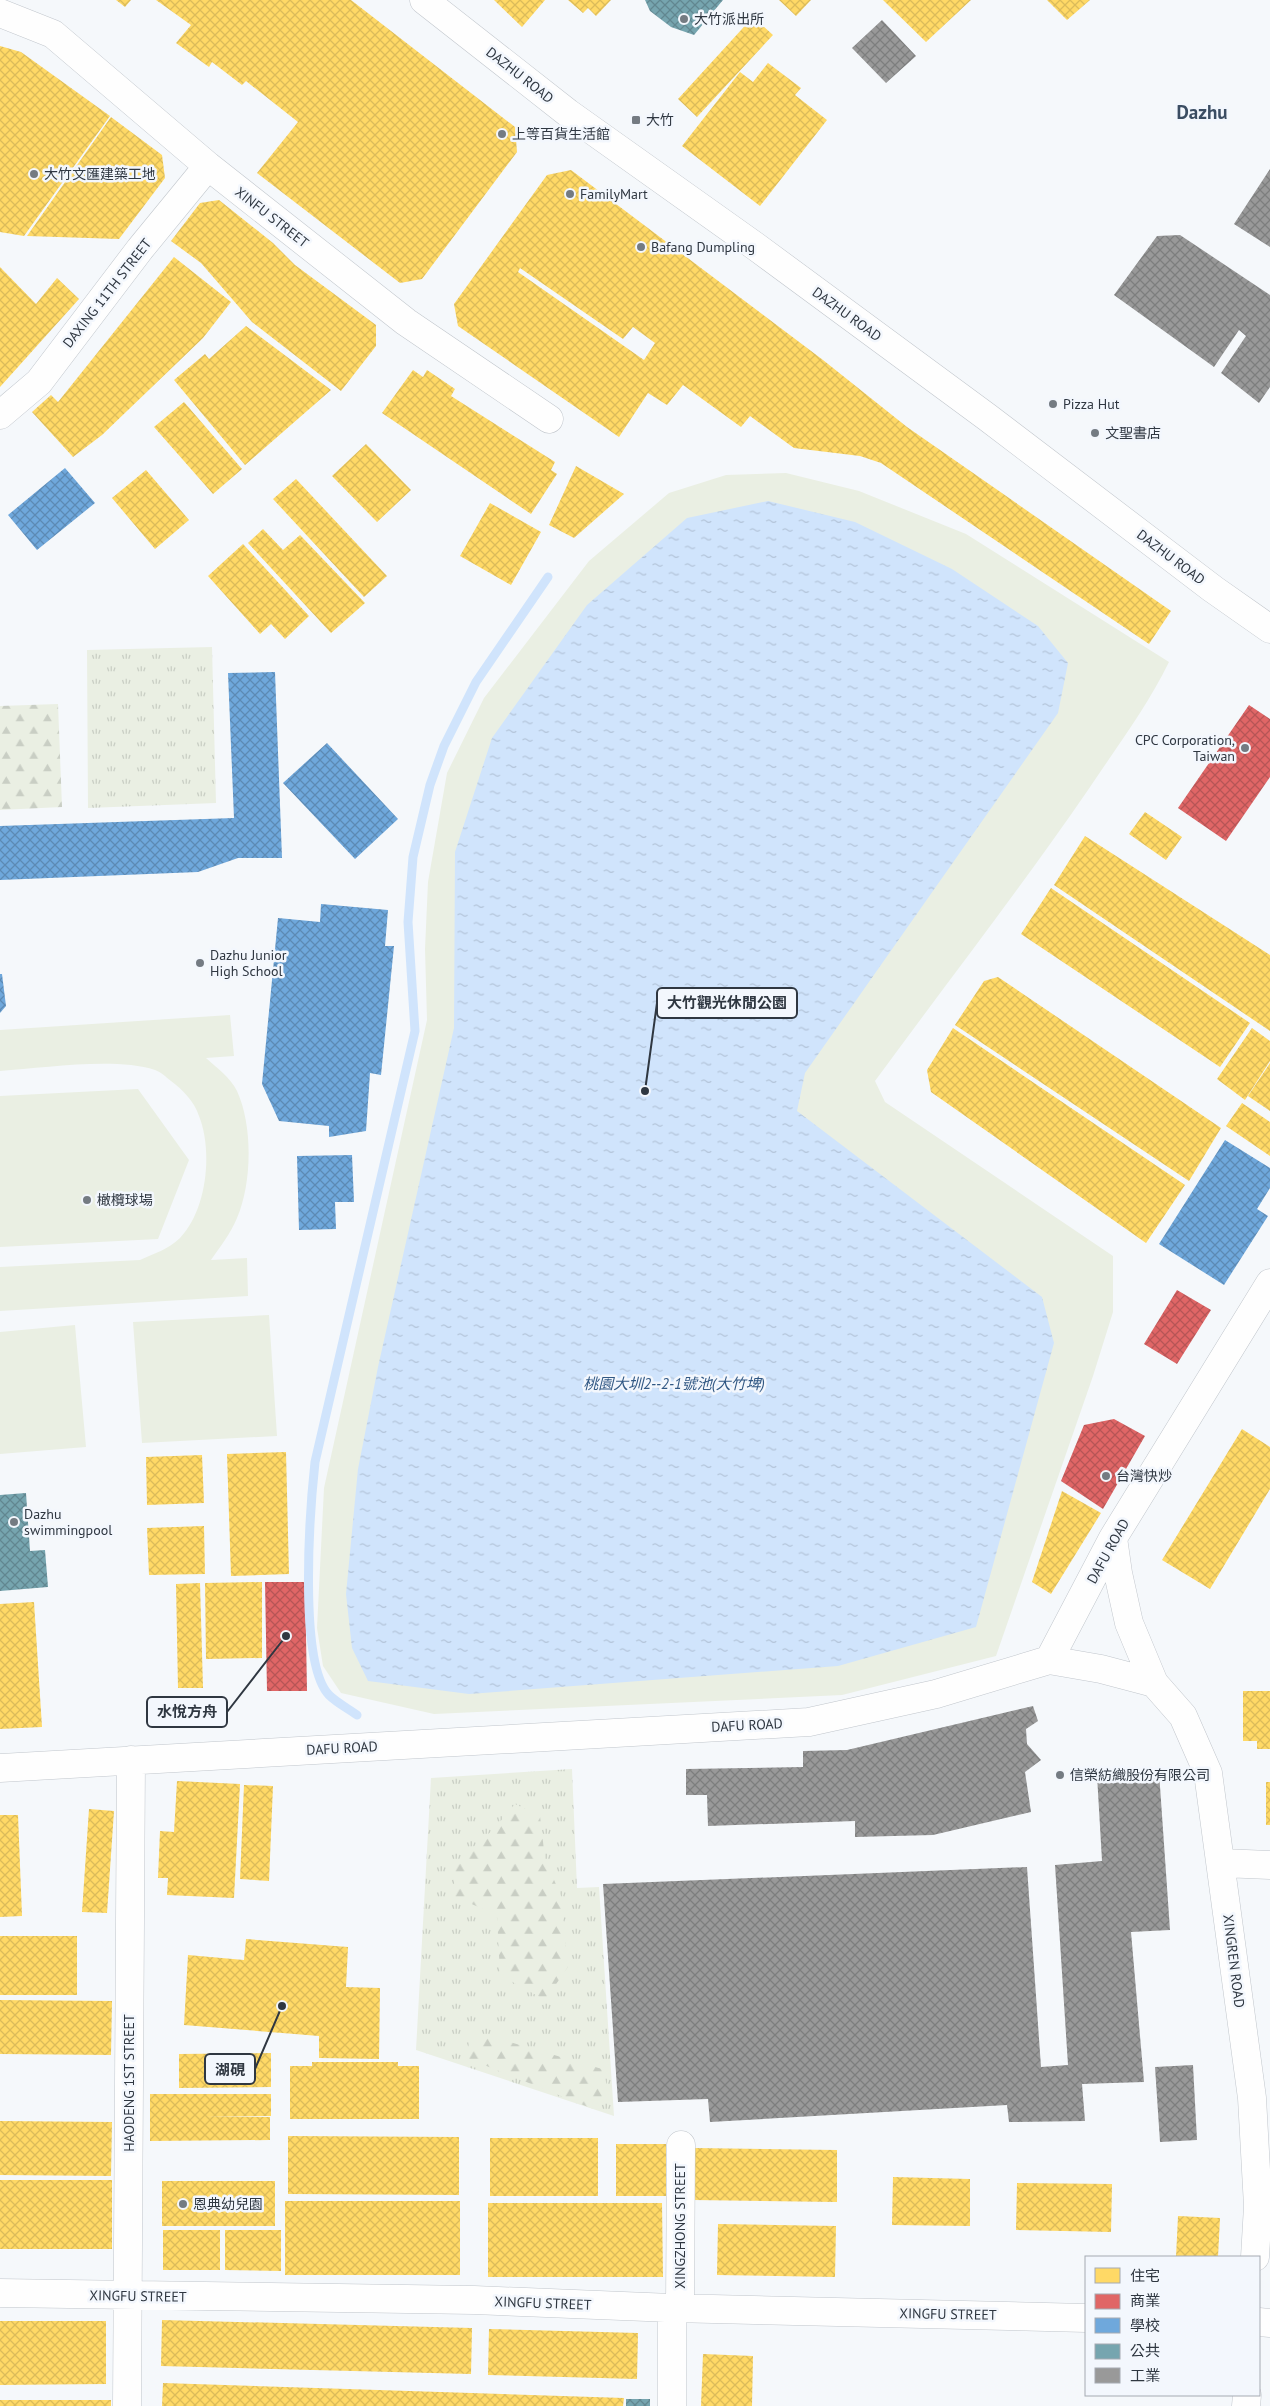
<svg xmlns="http://www.w3.org/2000/svg" width="1270" height="2406" font-family="'PT Sans','Noto Sans TC',sans-serif">
  <style>
    .grass { fill: url(#grass-tufts) }
    .forest { fill: url(#forest-firs) }
    .green { fill: #eaefe3 }
    .water { fill: url(#water-ripples) }
    .homes { fill: url(#homes-cross-hatch); fill-rule: evenodd }
    .shops { fill: url(#shops-cross-hatch) }
    .schools { fill: url(#schools-cross-hatch) }
    .public { fill: url(#public-cross-hatch) }
    .industry { fill: url(#industry-cross-hatch) }
    .lines { fill: none; stroke-linecap: round; stroke-linejoin: round }
    .stream { stroke: #d0e4fc; stroke-width: 9 }
    .minor-casing { stroke: #c1c6cc; stroke-width: 29 }
    .major-casing { stroke: #c1c6cc; stroke-width: 29 }
    .minor { stroke: #fefefe; stroke-width: 28 }
    .major { stroke: #fefefe; stroke-width: 28 }
    .poi-dot { fill: #747b82; stroke: #f3f7fd; stroke-width: 2 }
    .labels { text-anchor: middle; stroke-width: 5; stroke-linejoin: round; paint-order: stroke }
    .poi-label { font-size: 14px; fill: #2f3741; stroke: #f3f7fd; text-anchor: start }
    .street-label { font-size: 14px; fill: #2f3741; stroke: #f3f7fd }
    .water-label { font-size: 15px; font-style: italic; fill: #315884; stroke: #f3f7fd }
    .district-label { font-size: 19px; font-weight: bold; fill: #3b4d62; stroke: #f3f7fd }
    .leader { fill: none; stroke: #2f3741; stroke-width: 2 }
    .callout-dot { fill: #2f3741; stroke: #f3f7fd; stroke-width: 2 }
    .callout { fill: #f3f7fd; stroke: #2f3741; stroke-width: 2 }
    .callout-label { font-size: 15px; text-anchor: middle; font-weight: bold; fill: #2f3741 }
  </style>
  <defs>
    <pattern id="grass-tufts" width="24" height="20" patternUnits="userSpaceOnUse" patternTransform="scale(1.25)"><rect width="24" height="20" fill="#eaefe3"/><path d="M3 7l-1-3M5 7V3M7 7l1-3M15 17l-1-3M17 17v-4M19 17l1-3" fill="none" stroke="#c9cec4"/></pattern>
    <pattern id="forest-firs" width="22" height="20" patternUnits="userSpaceOnUse" patternTransform="scale(1.25)"><rect width="22" height="20" fill="#eaefe3"/><path d="M5 1l3.5 6h-7zM16 11l3.5 6h-7z" fill="#c9cec4"/></pattern>
    <pattern id="water-ripples" width="26" height="14" patternUnits="userSpaceOnUse" patternTransform="scale(1.25)"><rect width="26" height="14" fill="#d0e4fc"/><path d="M2 4q2-2 4 0t4 0M15 11q2-2 4 0t4 0" fill="none" stroke="#b3c4d9"/></pattern>
    <pattern id="homes-cross-hatch" width="8" height="8" patternUnits="userSpaceOnUse" patternTransform="scale(1.25)"><rect width="8" height="8" fill="#ffd966"/><path d="M0 0l8 8M0 8l8-8" fill="none" stroke="#dbbb5a"/></pattern>
    <pattern id="shops-cross-hatch" width="8" height="8" patternUnits="userSpaceOnUse" patternTransform="scale(1.25)"><rect width="8" height="8" fill="#e06666"/><path d="M0 0l8 8M0 8l8-8" fill="none" stroke="#b65556"/></pattern>
    <pattern id="schools-cross-hatch" width="8" height="8" patternUnits="userSpaceOnUse" patternTransform="scale(1.25)"><rect width="8" height="8" fill="#6fa8dc"/><path d="M0 0l8 8M0 8l8-8" fill="none" stroke="#5c8ab4"/></pattern>
    <pattern id="public-cross-hatch" width="8" height="8" patternUnits="userSpaceOnUse" patternTransform="scale(1.25)"><rect width="8" height="8" fill="#76a5af"/><path d="M0 0l8 8M0 8l8-8" fill="none" stroke="#618790"/></pattern>
    <pattern id="industry-cross-hatch" width="8" height="8" patternUnits="userSpaceOnUse" patternTransform="scale(1.25)"><rect width="8" height="8" fill="#999"/><path d="M0 0l8 8M0 8l8-8" fill="none" stroke="#7d7e7e"/></pattern>
  </defs>
  <rect width="100%" height="100%" fill="#f5f8fb"/>
  <path class="grass" d="M212,647L216,803L88,808L87,650Z
    M572,1769L577,1888L599,1887L614,2116L416,2050L431,1778Z"/>
  <path class="forest" d="M58,704L62,807L0,810V706Z
    M515,1804L540,1816L545,1859L561,1896L568,1967L545,2000L500,1975L497,1915L453,1896L456,1862L493,1830Z
    M470,2034L493,2037L602,2069L610,2095L593,2109L467,2058Z"/>
  <path class="green" d="M786,473L859,491L966,534L1169,662C1147,707 1116,748 1088,790C1020,889 946,984 875,1081L885,1102L1113,1256V1312L1093,1376L996,1656L842,1695L434,1714L341,1693L323,1666L317,1628L324,1488L427,1020L425,949L428,882L447,773L484,698L589,561L669,493L726,475Z
    M230,1015L234,1056L206,1058C216,1067 231,1078 237,1091C253,1126 252,1183 237,1218C231,1233 220,1247 211,1260L247,1258L248,1296L0,1311V1267L140,1260C153,1254 169,1249 180,1238C207,1210 213,1151 199,1116C194,1101 182,1089 171,1081C166,1077 161,1072 155,1070C115,1057 44,1068 0,1071V1030Z
    M138,1089L189,1160L158,1239L0,1247V1096Z
    M269,1315L277,1436L142,1443L133,1322Z
    M75,1325L86,1447L0,1454V1332Z"/>
  <path class="water" d="M768,501L855,522L952,569L1038,626L1068,663L1058,713L805,1073L797,1111L1042,1297L1054,1343L976,1627L838,1666L469,1694L368,1681L352,1648L346,1594L358,1469L378,1367L454,1028L455,852L492,738L587,605L687,518Z"/>
  <path class="homes" d="M116,0H131L125,7Z
    M156,0H351L515,127L517,152L422,279L400,283L257,173L298,122L246,81L242,85L212,62L209,67L176,43L191,25Z
    M494,0H545L522,27Z
    M568,0H611L596,16L588,8L583,13Z
    M779,0H811L796,16Z
    M883,0H971L926,42Z
    M1047,0H1090L1067,20Z
    M753,17L773,35L697,117L678,99Z
    M0,46L21,52L110,116L24,236L0,232Z
    M768,63L801,88L795,95L827,120L760,206L682,146L740,72L753,82Z
    M111,117L162,155L165,178L119,239L27,236Z
    M571,170L823,360L907,427L1171,611L1149,644L881,463L860,456L794,448L750,416L741,427L683,385L667,405L648,393L619,437L458,326L454,304L547,175ZM520,268L623,339L633,327L655,343L644,360L518,272Z
    M219,200L273,243L295,265L376,325V346L341,391L252,322L201,263L171,241L200,203Z
    M174,257L231,302L203,338L102,435L73,457L32,412L51,395L58,402Z
    M0,267L36,304L57,278L79,299L0,387Z
    M246,326L331,390L245,465L174,380L205,354L209,359Z
    M413,370L423,377L427,370L455,389L451,396L555,462L551,470L557,474L531,514L382,413Z
    M184,402L242,469L213,494L154,427Z
    M366,444L411,490L377,522L332,476Z
    M576,466L624,494L574,538L549,525Z
    M146,470L189,520L155,549L112,498Z
    M296,479L387,576L364,597L273,499Z
    M490,503L541,532L511,585L460,556Z
    M263,529L283,550L300,535L365,603L331,633L248,543Z
    M243,544L309,616L285,639L271,624L260,634L208,576Z
    M1145,812L1182,837L1166,860L1129,834Z
    M1085,836L1270,955V1031L1054,885Z
    M1051,888L1250,1023L1220,1067L1021,934Z
    M998,977L1221,1128L1189,1181L955,1025L984,981Z
    M953,1028L1185,1185L1146,1243L931,1092L927,1070Z
    M1252,1028L1270,1041V1061L1245,1100L1217,1079Z
    M1270,1063V1111L1248,1096Z
    M1242,1103L1270,1122V1156L1226,1126Z
    M1242,1429L1270,1447V1489L1210,1589L1162,1560Z
    M286,1452L289,1574L231,1576L227,1454Z
    M202,1455L204,1503L147,1505L146,1457Z
    M1062,1491L1101,1513L1051,1594L1032,1582Z
    M204,1526L205,1574L149,1575L147,1528Z
    M262,1582V1658L206,1659L205,1583Z
    M200,1583L203,1688H178L176,1584Z
    M34,1602L42,1727L0,1729V1604Z
    M1243,1691H1270V1749H1257V1741H1243Z
    M177,1781L240,1784L234,1898L167,1895L168,1878H158L160,1831L174,1832Z
    M1266,1782H1270V1825H1266Z
    M244,1785L273,1786L269,1881L240,1879Z
    M89,1809L114,1811L107,1913L82,1912Z
    M0,1815H18L22,1916L0,1917Z
    M0,1936H77V1995H0Z
    M246,1939L348,1947L346,1987L380,1988L379,2059L319,2058V2036L184,2025L188,1955L244,1960Z
    M0,2000L112,2001L111,2055L0,2054Z
    M271,2053V2087L179,2088V2054Z
    M312,2062H398V2066H419V2119H290V2066H312Z
    M150,2094H271V2116L205,2117H270V2140L150,2141Z
    M0,2121L112,2122L111,2176L0,2175Z
    M288,2136L459,2137V2195L288,2194Z
    M490,2138H598V2196H490Z
    M616,2144H666V2196H616Z
    M694,2148L837,2150V2202L693,2200Z
    M893,2177L970,2179V2226L892,2225Z
    M0,2180H112V2249H0Z
    M162,2181H275V2226H162Z
    M1017,2183L1112,2184L1111,2232L1016,2230Z
    M285,2201H460V2275H285Z
    M488,2203H662L663,2277H488Z
    M1178,2216L1220,2218L1218,2257H1176Z
    M718,2224L836,2226L835,2277L717,2275Z
    M163,2230H220V2270H163Z
    M225,2230H281V2271L225,2270Z
    M162,2320L472,2328L471,2374L161,2366Z
    M0,2321H106V2384L0,2385Z
    M489,2329L638,2333L637,2379L488,2375Z
    M703,2354L753,2356L752,2406H701Z
    M163,2383L624,2398L623,2406H162Z
    M0,2400H111V2406H0Z"/>
  <path class="shops" d="M1249,705L1270,719V777L1226,841L1178,808Z
    M1177,1290L1211,1310L1177,1364L1144,1344Z
    M1114,1419L1145,1436L1103,1509L1061,1481L1084,1425Z
    M265,1582H305L307,1691H267Z"/>
  <path class="schools" d="M65,468L95,503L37,550L8,515Z
    M275,672L282,858H238L198,872L0,880V826L234,818L228,673Z
    M327,743L398,819L355,859L283,783Z
    M321,904L388,910L385,946H394L381,1075L370,1073L366,1131L329,1137V1126L279,1121L262,1084L278,918L320,922Z
    M0,974H2L6,1006L0,1013Z
    M1225,1140L1270,1168V1188L1257,1209L1268,1216L1224,1285L1159,1244Z
    M352,1155L354,1202H335L336,1229L299,1230L297,1156Z"/>
  <path class="public" d="M645,0H723L694,35L671,27L650,11Z
    M26,1493L30,1551L45,1550L48,1587L0,1591V1495Z
    M626,2399H650V2406H626Z"/>
  <path class="industry" d="M882,20L916,56L886,83L852,48Z
    M1270,169V247L1234,224Z
    M1180,235L1270,295V387L1259,403L1221,373L1246,336L1239,330L1214,367L1114,295L1157,236Z
    M1033,1706L1038,1721L1026,1729L1027,1744L1041,1760L1025,1772L1031,1812L933,1835L855,1837V1821L708,1826L707,1795H686V1769L803,1767V1751L847,1750Z
    M1159,1772L1170,1930L1131,1932L1144,2082L1082,2084L1085,2121L1009,2122L1007,2105L710,2122L708,2099L618,2102L603,1884L1027,1867L1041,2067L1068,2065L1055,1865L1102,1861L1097,1775Z
    M1193,2065L1197,2140L1160,2142L1155,2067Z"/>
  <g class="lines">
    <path class="stream" d="M357,1715C349,1709 337,1703 329,1695C298,1663 310,1508 315,1462L415,1031L408,922L413,857L430,785L444,746L476,682L548,577"/>
    <defs>
      <path id="minor" d="M0,13L53,34L208,166L406,322L549,419
        M0,415L39,382L140,249L208,166
        M1113,1538L1118,1573L1129,1623L1154,1683
        M1049,1660L1101,1669L1154,1683L1183,1716L1208,1773L1252,2098L1258,2206L1255,2257
        M0,1768L809,1722L936,1694L1049,1660L1113,1538L1270,1283
        M1222,1863L1270,1865
        M0,2293L474,2300L672,2308L1086,2318
        M680,2308L681,2145
        M1259,2322L1270,2323
        M127,2406L131,1760
        M672,2406V2308
        M1246,2406L1247,2395"/>
      <path id="major" d="M424,0L568,113L755,246L987,417L1213,589L1270,629"/>
    </defs>
    <use href="#minor" class="minor-casing"/>
    <use href="#major" class="major-casing"/>
    <use href="#minor" class="minor"/>
    <use href="#major" class="major"/>
  </g>
  <g class="poi-dot">
    <circle cx="684" cy="19" r="5"/>
    <rect x="631" y="115" width="10" height="10" rx="2.5"/>
    <circle cx="502" cy="134" r="5"/>
    <circle cx="34" cy="174" r="5"/>
    <circle cx="570" cy="194" r="5"/>
    <circle cx="641" cy="247" r="5"/>
    <circle cx="1053" cy="404" r="5"/>
    <circle cx="1095" cy="433" r="5"/>
    <circle cx="1245" cy="748" r="5"/>
    <circle cx="200" cy="963" r="5"/>
    <circle cx="87" cy="1200" r="5"/>
    <circle cx="1106" cy="1476" r="5"/>
    <circle cx="14" cy="1522" r="5"/>
    <circle cx="1060" cy="1775" r="5"/>
    <circle cx="183" cy="2204" r="5"/>
  </g>
  <g class="labels">
    <g class="poi-label">
      <text x="694" y="24">大竹派出所</text>
      <text x="646" y="125">大竹</text>
      <text x="512" y="139">上等百貨生活館</text>
      <text x="44" y="179">大竹文匯建築工地</text>
      <text x="580" y="199">FamilyMart</text>
      <text x="651" y="252">Bafang Dumpling</text>
      <text x="1063" y="409">Pizza Hut</text>
      <text x="1105" y="438">文聖書店</text>
      <text x="1235" y="745" text-anchor="end">CPC Corporation,<tspan x="1235" dy="16">Taiwan</tspan></text>
      <text x="210" y="960">Dazhu Junior<tspan x="210" dy="16">High School</tspan></text>
      <text x="97" y="1205">橄欖球場</text>
      <text x="1116" y="1481">台灣快炒</text>
      <text x="24" y="1519">Dazhu<tspan x="24" dy="16">swimmingpool</tspan></text>
      <text x="1070" y="1780">信榮紡織股份有限公司</text>
      <text x="193" y="2209">恩典幼兒園</text>
    </g>
    <g class="street-label">
      <text transform="translate(520 75) rotate(38)" y="5">DAZHU ROAD</text>
      <text transform="translate(272 217) rotate(38)" y="5">XINFU STREET</text>
      <text transform="translate(107 293) rotate(-52)" y="5">DAXING 11TH STREET</text>
      <text transform="translate(847 314) rotate(36)" y="5">DAZHU ROAD</text>
      <text transform="translate(1171 557) rotate(37)" y="5">DAZHU ROAD</text>
      <text transform="translate(1108 1551) rotate(-61)" y="5">DAFU ROAD</text>
      <text transform="translate(747 1725) rotate(-3)" y="5">DAFU ROAD</text>
      <text transform="translate(342 1748) rotate(-3)" y="5">DAFU ROAD</text>
      <text transform="translate(1234 1961) rotate(83)" y="5">XINGREN ROAD</text>
      <text transform="translate(129 2083) rotate(-90)" y="5">HAODENG 1ST STREET</text>
      <text transform="translate(680 2226) rotate(-90)" y="5">XINGZHONG STREET</text>
      <text transform="translate(138 2296) rotate(1)" y="5">XINGFU STREET</text>
      <text transform="translate(543 2303) rotate(2)" y="5">XINGFU STREET</text>
      <text transform="translate(948 2314) rotate(1)" y="5">XINGFU STREET</text>
    </g>
    <g class="water-label">
      <text x="674" y="1389">桃園大圳2--2-1號池(大竹埤)</text>
    </g>
    <g class="district-label">
      <text x="1202" y="119">Dazhu</text>
    </g>
  </g>
  <path class="leader" d="M645 1091L657 1003M286 1636L227 1712M282 2006L255 2069"/>
  <g class="callout-dot">
    <circle cx="645" cy="1091" r="5"/>
    <circle cx="286" cy="1636" r="5"/>
    <circle cx="282" cy="2006" r="5"/>
  </g>
  <g class="callout">
    <rect x="657" y="988" width="140" height="30" rx="5"/>
    <rect x="147" y="1697" width="80" height="30" rx="5"/>
    <rect x="205" y="2054" width="50" height="30" rx="5"/>
  </g>
  <g class="callout-label">
    <text x="727" y="1008">大竹觀光休閒公園</text>
    <text x="187" y="1717">水悅方舟</text>
    <text x="230" y="2075">湖硯</text>
  </g>
  <rect x="1085" y="2256" width="175" height="140" fill="#f3f7fd" stroke="#a5aab2"/>
  <rect x="1095" y="2268" width="25" height="15" fill="#ffd966" stroke="#a5aab2"/>
  <text x="1130" y="2281" font-size="15" fill="#2f3741">住宅</text>
  <rect x="1095" y="2294" width="25" height="15" fill="#e06666" stroke="#a5aab2"/>
  <text x="1130" y="2306" font-size="15" fill="#2f3741">商業</text>
  <rect x="1095" y="2318" width="25" height="15" fill="#6fa8dc" stroke="#a5aab2"/>
  <text x="1130" y="2331" font-size="15" fill="#2f3741">學校</text>
  <rect x="1095" y="2344" width="25" height="15" fill="#76a5af" stroke="#a5aab2"/>
  <text x="1130" y="2356" font-size="15" fill="#2f3741">公共</text>
  <rect x="1095" y="2368" width="25" height="15" fill="#999999" stroke="#a5aab2"/>
  <text x="1130" y="2381" font-size="15" fill="#2f3741">工業</text>
</svg>
